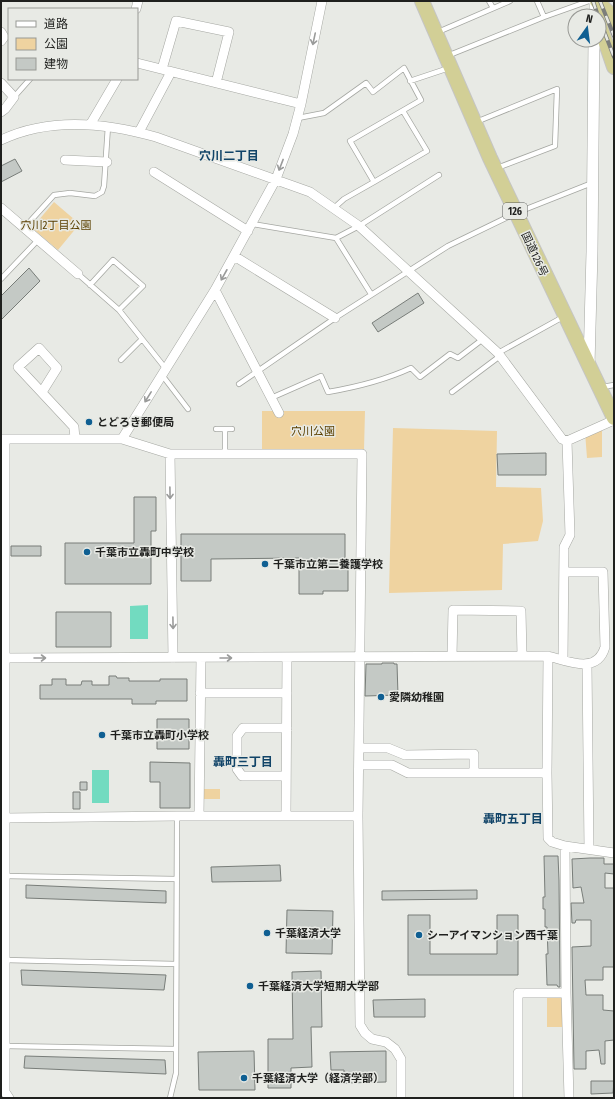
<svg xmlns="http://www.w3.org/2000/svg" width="615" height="1099" font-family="'Fira Sans Condensed','Noto Sans JP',sans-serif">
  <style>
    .green { fill: #efd3a0 }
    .water { fill: #72dbc0 }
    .building { fill: #c4c9c5; stroke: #787d79 }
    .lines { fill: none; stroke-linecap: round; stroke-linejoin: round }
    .service-casing { stroke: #a5a7a2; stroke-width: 6 }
    .minor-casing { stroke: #a5a7a2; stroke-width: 10 }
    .tertiary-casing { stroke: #a5a7a2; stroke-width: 12 }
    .trunk-casing { stroke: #c5c5c4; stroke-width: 16 }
    .service { stroke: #fff; stroke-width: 4.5 }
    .minor { stroke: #fff; stroke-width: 9 }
    .tertiary { stroke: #fff; stroke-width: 11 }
    .trunk { stroke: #d2cf96; stroke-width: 14 }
    .rail-casing { stroke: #7c7e7b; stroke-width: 4 }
    .rail { stroke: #e8eae5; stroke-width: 2.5; stroke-dasharray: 8; stroke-linecap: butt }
    .oneway { stroke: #9a9b9a }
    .poi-dot { fill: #0f5f92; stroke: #e8eae5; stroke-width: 1.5 }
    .labels { text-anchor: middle; stroke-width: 3; stroke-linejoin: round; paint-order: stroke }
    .shield { fill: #e8eae5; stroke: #5b5d5a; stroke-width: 1 }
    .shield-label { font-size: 10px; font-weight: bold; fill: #1f201e }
    .park-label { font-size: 11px; fill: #5b4000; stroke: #e8eae5 }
    .street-label { font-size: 11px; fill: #1f201e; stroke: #e8eae5 }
    .poi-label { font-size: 11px; font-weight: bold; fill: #1f201e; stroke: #e8eae5; text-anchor: start }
    .neighbourhood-label { font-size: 12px; font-weight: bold; fill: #114468; stroke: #e8eae5 }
  </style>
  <rect width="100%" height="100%" fill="#e8eae5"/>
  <path class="green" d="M54,202L75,220L72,223L77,227L58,250L32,228Z
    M262,411H365L364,450H262Z
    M602,426V457L587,458L585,432Z
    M393,428L497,431L496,487L541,488L543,521L538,541L503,544L502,590L389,593Z
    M201,789H220V799H201Z
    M547,996H565V1027H547Z"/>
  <path class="water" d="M148,605V639H130V606Z
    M92,770H109V803H92Z"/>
  <path class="building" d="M15,159L22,171L1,182V166Z
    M29,268L40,281L1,320V296Z
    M418,293L424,303L378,332L372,323Z
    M546,453V475H498L497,454Z
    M134,497H156V531H151V584H65V543H134Z
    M181,534H345V559H348V591H323V594H299V558L211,559V581H181Z
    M11,546H41V556H11Z
    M56,612H111V647H56Z
    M382,663H394V664H397L398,695L365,696L366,664H382Z
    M109,676H116L117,678H129V681H160V679H187V701H156V704H132V699H40V685H52V679H66V685H81L82,681H92V685H109Z
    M157,719H189V749H157Z
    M150,762L190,763V808H160V782H150Z
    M80,782H87V790H80Z
    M73,792H80V809H73Z
    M544,856H558L559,880L560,987H558L557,985H547L546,954H548L547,927H545V909H543V897H545Z
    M590,858H604V864H614V874L605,873V888H614V967H603V980H585L586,995H603V1010L614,1011V1040L605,1041V1064H601L599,1050L586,1051V1069H574L572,947L591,946V920H576L575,923H572L571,903H584L581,887L573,888L572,859Z
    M280,865L281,881L212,882L211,867Z
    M26,885L166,891V903L26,898Z
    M477,890V899L382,900V891Z
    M287,910L333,911L332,954L286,953Z
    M408,915H430V954H497V915H518V975H408Z
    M21,970L166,975L164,990L22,985Z
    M321,971L322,1027H311L312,1067L291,1068V1088H268V1039H293L292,972Z
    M425,999V1017H374L373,1000Z
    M254,1051L255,1090H199L198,1052Z
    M386,1051V1082L344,1083V1070H331L330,1052Z
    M25,1056L165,1060L166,1074L24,1068Z
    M591,1081H614L613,1093L591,1094Z"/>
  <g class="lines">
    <defs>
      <path id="service" d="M489,1L493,8
        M537,1L544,17
        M438,32L510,1
        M447,56L544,17L589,1
        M410,81L449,68
        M14,97L30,79
        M298,118L324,113L366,83L373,92L404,68L421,100L350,141L374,182L427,151L403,111
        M476,122L557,89L555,146L497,168
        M334,208L344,199L374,182
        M252,224L336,238L371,294
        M24,228L54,195L70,193L95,196L102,192L104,186L108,126
        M336,238L359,226L439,175
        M78,274L119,310L166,369
        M1,279L38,240
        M90,285L113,260L143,286L119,310
        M498,353L563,317
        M121,360L142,339
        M162,375L188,409
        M239,384L335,318L448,246L516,213L592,183
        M602,387L614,385
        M452,392L500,356
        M271,398L321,376L328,392C357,387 385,380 411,368L420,377L450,354L458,358L483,339
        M216,429H232
        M225,429V454
        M5,876L176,879
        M5,960L176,964
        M5,1046L176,1049
        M170,1098L176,1073L177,816"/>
      <path id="minor" d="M136,9L138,1
        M1,32L4,37L1,41
        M137,63L301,104
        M162,69L176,21L229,32L216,83
        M1,83L14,97L5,109L1,112
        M90,125L117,79
        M139,132L171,72
        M1,140C49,117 107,123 156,137L310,192L359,226L498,353L562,439L567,441
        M65,160L107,162
        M154,172L248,231
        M1,208L78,274
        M234,256L335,318
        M215,290L279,413
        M42,392L57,368L39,348L18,367L74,427L75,439
        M1,439H122L170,454H362L358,816L360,1025L365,1033L372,1039L386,1042L395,1049L401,1059V1098
        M5,439V1092L9,1098
        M122,439L215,290L276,179L293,134L301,104L322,1
        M170,454L173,658
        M452,656L453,610L521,611L522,656
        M548,656L547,773L548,838L552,842L565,846L614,853
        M1,658L548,656C568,661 597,675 605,647L603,572H564
        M563,660L564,547L570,535L567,441L614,420
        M587,665L589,849
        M200,693H287
        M359,748H388L405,755L474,754V773
        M359,765H392L408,773H547
        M286,776H242L237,769V736L243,728H287
        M199,816L201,658
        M286,816L287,657
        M5,818L177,816H358
        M565,846L566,993L569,1098
        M518,1098V993H566"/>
      <path id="tertiary" d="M595,1V16
        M589,365L592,252L594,40"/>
      <path id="trunk" d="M422,1L490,158L614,418
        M597,1L611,15L614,22
        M599,23L614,67"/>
    </defs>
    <use href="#service" class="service-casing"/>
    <use href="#minor" class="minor-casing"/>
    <use href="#tertiary" class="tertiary-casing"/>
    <use href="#trunk" class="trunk-casing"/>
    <use href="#service" class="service"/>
    <use href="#minor" class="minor"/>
    <use href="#tertiary" class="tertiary"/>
    <use href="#trunk" class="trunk"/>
    <defs>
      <path id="rail" d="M593,1L598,16
        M600,1L614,36
        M599,18L614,57"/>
    </defs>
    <use href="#rail" class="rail-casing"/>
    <use href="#rail" class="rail"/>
  </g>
  <defs><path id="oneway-shaft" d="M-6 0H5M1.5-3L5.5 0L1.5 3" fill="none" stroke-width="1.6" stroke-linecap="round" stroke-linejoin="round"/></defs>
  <g class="oneway">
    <use href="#oneway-shaft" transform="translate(314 39) rotate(102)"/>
    <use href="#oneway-shaft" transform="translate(281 165) rotate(111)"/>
    <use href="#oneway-shaft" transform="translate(224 275) rotate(119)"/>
    <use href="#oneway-shaft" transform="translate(148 397) rotate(122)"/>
    <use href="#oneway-shaft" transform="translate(170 493) rotate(89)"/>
    <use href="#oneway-shaft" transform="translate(173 623) rotate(89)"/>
    <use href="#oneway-shaft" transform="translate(40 658)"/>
    <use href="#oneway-shaft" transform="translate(226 658)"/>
  </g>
  <g class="poi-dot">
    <circle cx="89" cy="422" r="4"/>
    <circle cx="87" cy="552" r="4"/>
    <circle cx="265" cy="564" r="4"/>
    <circle cx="381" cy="697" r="4"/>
    <circle cx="102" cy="735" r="4"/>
    <circle cx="267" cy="933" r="4"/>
    <circle cx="419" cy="935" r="4"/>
    <circle cx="250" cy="986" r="4"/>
    <circle cx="244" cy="1078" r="4"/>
  </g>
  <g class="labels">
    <rect class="shield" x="503" y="203" width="24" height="16" rx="3"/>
    <g class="shield-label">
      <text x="515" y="215">126</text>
    </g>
    <g class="park-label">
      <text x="56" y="229">穴川2丁目公園</text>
      <text x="313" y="435">穴川公園</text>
    </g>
    <g class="street-label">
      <text transform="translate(535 254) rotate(65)" y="4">国道126号</text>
    </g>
    <g class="poi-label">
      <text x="97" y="426">とどろき郵便局</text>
      <text x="95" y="556">千葉市立轟町中学校</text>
      <text x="273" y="568">千葉市立第二養護学校</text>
      <text x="389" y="701">愛隣幼稚園</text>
      <text x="110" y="739">千葉市立轟町小学校</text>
      <text x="275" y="937">千葉経済大学</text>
      <text x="427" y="939">シーアイマンション西千葉</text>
      <text x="258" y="990">千葉経済大学短期大学部</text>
      <text x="252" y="1082">千葉経済大学（経済学部）</text>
    </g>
    <g class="neighbourhood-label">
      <text x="229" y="160">穴川二丁目</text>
      <text x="243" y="766">轟町三丁目</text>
      <text x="513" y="823">轟町五丁目</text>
    </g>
  </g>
  <rect width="615" height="1099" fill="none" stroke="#1f201e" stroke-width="4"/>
  <rect x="8" y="8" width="130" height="72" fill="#e8eae5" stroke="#989995"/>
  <rect x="16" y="21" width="20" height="6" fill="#ffffff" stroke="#989995"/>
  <text x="44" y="28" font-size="12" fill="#1f201e">道路</text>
  <rect x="16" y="38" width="20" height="12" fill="#efd3a0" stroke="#989995"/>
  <text x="44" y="48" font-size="12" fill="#1f201e">公園</text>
  <rect x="16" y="58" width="20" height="12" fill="#c4c9c5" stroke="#989995"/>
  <text x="44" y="68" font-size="12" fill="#1f201e">建物</text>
  <g transform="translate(587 28) rotate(14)"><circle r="19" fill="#e8eae5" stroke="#989995"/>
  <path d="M0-3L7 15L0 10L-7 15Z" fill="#0f5f92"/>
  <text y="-6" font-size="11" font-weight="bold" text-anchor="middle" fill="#1f201e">N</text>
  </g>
</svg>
